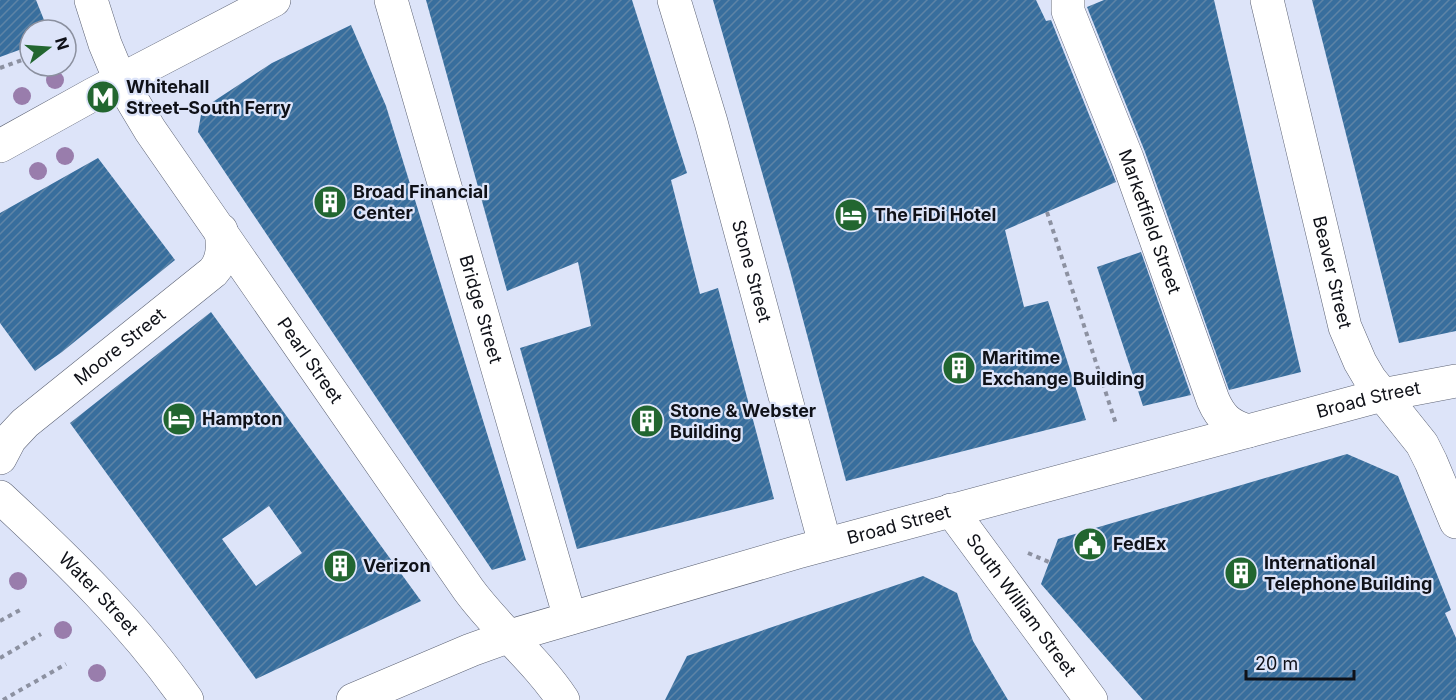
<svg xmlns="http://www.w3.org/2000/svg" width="1456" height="700" font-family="Inter,sans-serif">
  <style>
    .building { fill: url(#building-hatch); fill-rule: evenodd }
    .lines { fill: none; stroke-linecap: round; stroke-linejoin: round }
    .minor-casing { stroke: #5d6375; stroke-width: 34 }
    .major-casing { stroke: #5d6375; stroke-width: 34 }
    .path { stroke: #8c91a1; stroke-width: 4; stroke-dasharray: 4.5 4.5; stroke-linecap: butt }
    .minor { stroke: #fff; stroke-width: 33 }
    .major { stroke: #fff; stroke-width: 33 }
    .tree { fill: #997dac }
    .labels { text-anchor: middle; stroke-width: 4.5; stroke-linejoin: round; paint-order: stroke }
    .poi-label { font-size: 18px; font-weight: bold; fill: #0f1118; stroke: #dde4f9; text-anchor: start }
    .street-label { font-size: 18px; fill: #0f1118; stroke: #dde4f9 }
  </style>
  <defs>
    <pattern id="building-hatch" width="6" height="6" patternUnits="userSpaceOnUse" patternTransform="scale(1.5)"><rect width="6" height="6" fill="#386e9d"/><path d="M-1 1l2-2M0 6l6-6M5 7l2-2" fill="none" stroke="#5e84a6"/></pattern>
  </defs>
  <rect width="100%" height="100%" fill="#dde4f9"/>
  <path class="building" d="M0,0H36L48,30H30V46L0,57Z
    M426,0H632L687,173L671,180L700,294L718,288L774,499L577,549L520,348L591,326L578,262L507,291Z
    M713,0H1036L1046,21L1051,20L1116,182L1005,230L1024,307L1048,301L1086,420L846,481L790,271Z
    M1104,0H1214L1301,372L1229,390L1145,152L1087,7Z
    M1312,0H1456V331L1399,343Z
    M351,25L386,106L526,560L492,570L198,132L202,109L272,63Z
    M98,158L175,260L62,352L35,371L0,323V213Z
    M1141,252L1191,395L1143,406L1097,267Z
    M211,312L421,601L256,679L70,423ZM269,506L302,553L256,586L222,539Z
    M1347,454L1398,476L1451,610L1445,613L1456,638V700H1143L1041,584L1058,539Z
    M923,576L957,593L973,641L1008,700H665L687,656Z"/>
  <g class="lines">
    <defs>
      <g id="minor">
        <path id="s1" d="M91,0L105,44L120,80L150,130L468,589C497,629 536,659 563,700"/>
        <path id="s2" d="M391,0L570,618"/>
        <path id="s3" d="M674,0L711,122L825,544"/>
        <path id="s4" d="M1068,0V11L1127,158L1213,400C1221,418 1229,425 1248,431"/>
        <path id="s5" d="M1267,0L1345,327L1360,362L1370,379L1422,444L1431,462L1456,522"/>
        <path d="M0,146L92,95L274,0"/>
        <path id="s6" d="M0,458L10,439L25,423L213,272C224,260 223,245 221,230"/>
        <path id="s7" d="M951,510L1091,700"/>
        <path id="s8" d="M353,700L471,650L510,636L798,552L1382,395L1456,381"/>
      </g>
      <g id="major">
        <path id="s9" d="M0,497C68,560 134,624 187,700"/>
      </g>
    </defs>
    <use href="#minor" class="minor-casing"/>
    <use href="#major" class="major-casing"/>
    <path class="path" d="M0,68L30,57
      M1047,212L1116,424
      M1028,553L1049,562
      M0,621L20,610
      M0,658L41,634
      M3,700L66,664"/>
    <use href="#minor" class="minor"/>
    <use href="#major" class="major"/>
  </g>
  <g class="tree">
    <circle cx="55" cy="80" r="9"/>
    <circle cx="22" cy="96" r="9"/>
    <circle cx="65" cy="156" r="9"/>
    <circle cx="38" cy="171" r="9"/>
    <circle cx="18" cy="581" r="9"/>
    <circle cx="63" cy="630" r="9"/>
    <circle cx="97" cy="673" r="9"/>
  </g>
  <defs>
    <symbol id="metro-disc" viewBox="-11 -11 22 22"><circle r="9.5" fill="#226630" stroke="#dde4f9"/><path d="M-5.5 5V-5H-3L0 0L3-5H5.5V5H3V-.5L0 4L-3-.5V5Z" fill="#fff"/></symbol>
    <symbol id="building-disc" viewBox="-11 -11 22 22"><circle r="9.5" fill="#226630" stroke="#dde4f9"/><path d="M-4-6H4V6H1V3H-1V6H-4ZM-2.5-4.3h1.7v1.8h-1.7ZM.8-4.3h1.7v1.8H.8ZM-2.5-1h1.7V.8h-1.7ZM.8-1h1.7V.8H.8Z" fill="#fff"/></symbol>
    <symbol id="hotel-disc" viewBox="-11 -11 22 22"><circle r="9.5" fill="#226630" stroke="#dde4f9"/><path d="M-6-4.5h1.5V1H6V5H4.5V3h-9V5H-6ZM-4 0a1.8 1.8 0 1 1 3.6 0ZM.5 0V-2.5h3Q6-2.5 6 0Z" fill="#fff"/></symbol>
    <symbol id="civic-disc" viewBox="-11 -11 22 22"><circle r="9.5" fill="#226630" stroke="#dde4f9"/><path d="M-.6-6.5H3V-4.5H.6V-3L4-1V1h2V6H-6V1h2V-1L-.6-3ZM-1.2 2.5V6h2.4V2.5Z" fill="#fff"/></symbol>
  </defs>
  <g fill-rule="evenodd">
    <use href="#metro-disc" x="84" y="78" width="38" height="38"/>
    <use href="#building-disc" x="311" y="183" width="38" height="38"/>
    <use href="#hotel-disc" x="832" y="196" width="38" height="38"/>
    <use href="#building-disc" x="940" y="349" width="38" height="38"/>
    <use href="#hotel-disc" x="160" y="400" width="38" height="38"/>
    <use href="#building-disc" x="628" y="402" width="38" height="38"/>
    <use href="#civic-disc" x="1071" y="525" width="38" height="38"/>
    <use href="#building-disc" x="321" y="547" width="38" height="38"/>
    <use href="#building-disc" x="1222" y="554" width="38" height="38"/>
  </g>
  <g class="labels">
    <g class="poi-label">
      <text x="126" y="93">Whitehall<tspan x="126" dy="21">Street–South Ferry</tspan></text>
      <text x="353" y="198">Broad Financial<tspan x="353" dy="21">Center</tspan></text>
      <text x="874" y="221">The FiDi Hotel</text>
      <text x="982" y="364">Maritime<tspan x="982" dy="21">Exchange Building</tspan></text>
      <text x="670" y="417">Stone &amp; Webster<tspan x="670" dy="21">Building</tspan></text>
      <text x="202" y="425">Hampton</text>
      <text x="1113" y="550">FedEx</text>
      <text x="1264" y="569">International<tspan x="1264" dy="21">Telephone Building</tspan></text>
      <text x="363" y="572">Verizon</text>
    </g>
    <g class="street-label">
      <text dy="6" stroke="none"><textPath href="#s4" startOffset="237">Marketfield Street</textPath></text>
      <text dy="6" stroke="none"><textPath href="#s3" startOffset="282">Stone Street</textPath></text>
      <text dy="6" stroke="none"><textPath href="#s5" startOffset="280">Beaver Street</textPath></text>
      <text dy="6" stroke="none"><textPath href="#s2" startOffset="322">Bridge Street</textPath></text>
      <text dy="6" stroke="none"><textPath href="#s6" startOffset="165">Moore Street</textPath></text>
      <text dy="6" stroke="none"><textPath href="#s1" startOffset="424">Pearl Street</textPath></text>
      <text dy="6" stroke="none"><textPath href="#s8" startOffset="1060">Broad Street</textPath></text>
      <text dy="6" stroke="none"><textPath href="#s8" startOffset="574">Broad Street</textPath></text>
      <text dy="6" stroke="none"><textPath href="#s9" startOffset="138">Water Street</textPath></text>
      <text dy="6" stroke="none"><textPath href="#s7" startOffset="118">South William Street</textPath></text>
    </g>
  </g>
  <g transform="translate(48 48) rotate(73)"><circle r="28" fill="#dde4f9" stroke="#8b909f" stroke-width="1.5"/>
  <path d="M0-4.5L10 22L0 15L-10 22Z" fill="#226630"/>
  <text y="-9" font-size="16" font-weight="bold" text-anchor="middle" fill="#0f1118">N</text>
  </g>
  <path d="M1246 670v9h108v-9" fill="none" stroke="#0f1118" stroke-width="3"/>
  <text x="1255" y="670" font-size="18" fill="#0f1118" stroke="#dde4f9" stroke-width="4.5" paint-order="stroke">20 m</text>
</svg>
